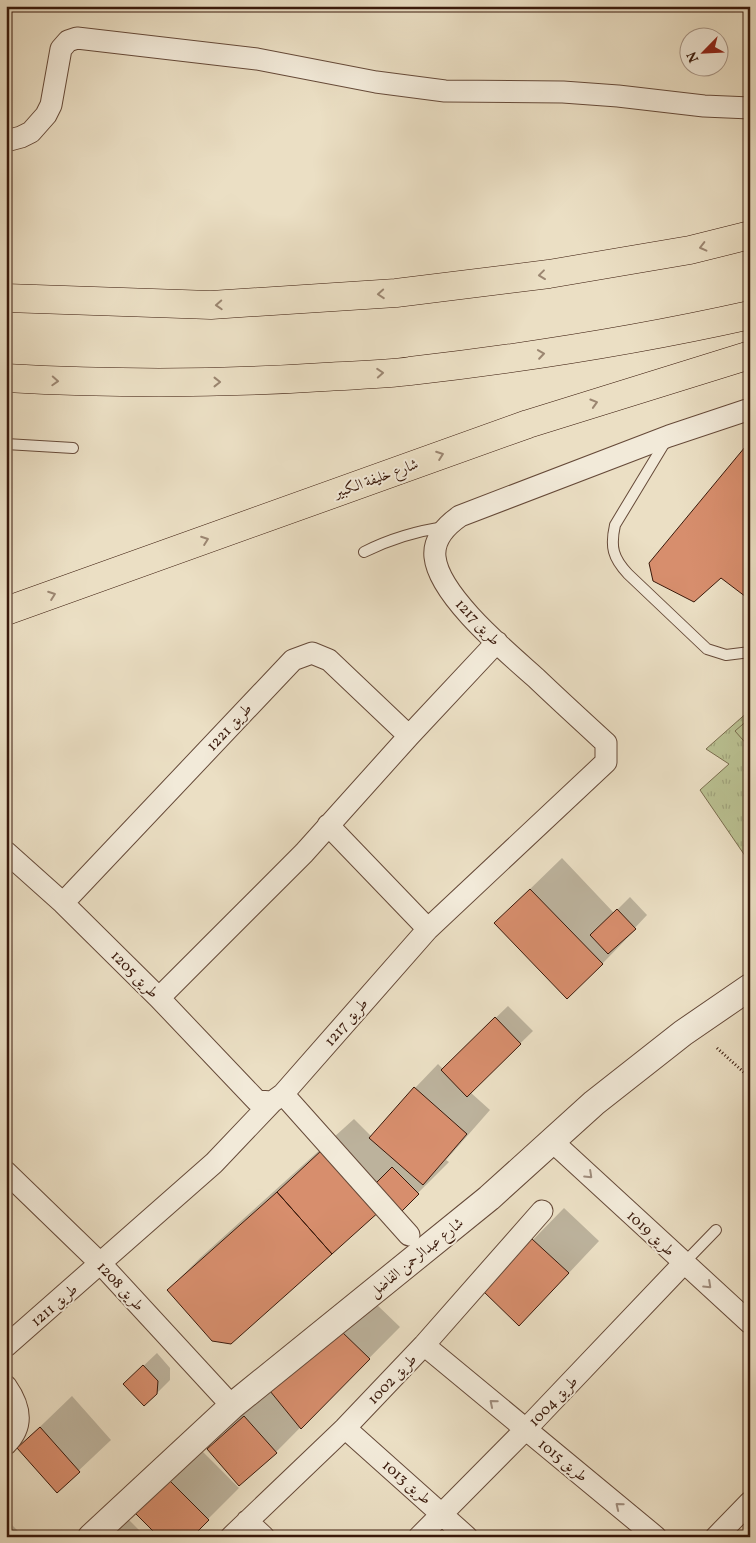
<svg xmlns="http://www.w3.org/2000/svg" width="756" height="1543" font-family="Vollkorn,Amiri,serif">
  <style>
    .park { fill: url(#park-tufts); stroke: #7a6d4e }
    .pitch { fill: #bac192; stroke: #7a6d4e }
    .shadow { fill: #0003 }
    .building { fill: #d78e6d; stroke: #39190b }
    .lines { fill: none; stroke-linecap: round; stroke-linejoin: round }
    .service-casing { stroke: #664a39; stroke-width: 12 }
    .minor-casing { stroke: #664a39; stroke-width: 23 }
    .tertiary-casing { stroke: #664a39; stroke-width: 28 }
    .primary-casing { stroke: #39190b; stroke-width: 29 }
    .path { stroke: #39190b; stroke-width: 3; stroke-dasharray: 1 2.5; stroke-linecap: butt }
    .service { stroke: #f2ead9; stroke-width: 10 }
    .minor { stroke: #f2ead9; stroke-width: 21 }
    .tertiary { stroke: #f2ead9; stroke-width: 26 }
    .primary { stroke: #ebdfc4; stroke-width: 28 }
    .oneway { stroke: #9b8671 }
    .oneway2 { stroke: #9f8c7c }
    .labels { text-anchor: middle; stroke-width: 4; stroke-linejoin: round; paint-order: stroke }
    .street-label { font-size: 15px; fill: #39190b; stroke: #f2ead9 }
  </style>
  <defs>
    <pattern id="park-tufts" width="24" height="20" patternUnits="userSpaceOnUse" patternTransform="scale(1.25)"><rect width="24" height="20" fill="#bac192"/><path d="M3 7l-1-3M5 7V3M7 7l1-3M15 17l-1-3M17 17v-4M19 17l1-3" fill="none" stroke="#a1a57d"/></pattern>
  </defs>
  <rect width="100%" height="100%" fill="#ebdfc4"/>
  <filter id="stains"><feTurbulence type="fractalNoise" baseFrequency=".004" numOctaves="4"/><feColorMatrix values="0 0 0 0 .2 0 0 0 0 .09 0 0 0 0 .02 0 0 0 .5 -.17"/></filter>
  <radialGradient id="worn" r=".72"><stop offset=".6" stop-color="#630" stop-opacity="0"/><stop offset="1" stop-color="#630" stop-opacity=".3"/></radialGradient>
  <path class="park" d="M750,710V863L700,790L729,764L706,749Z"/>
  <path class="pitch" d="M750,718V748L735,731Z"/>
  <path class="shadow" d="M562,858L614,913L630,897L647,915L632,931L633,932L602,964L527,892Z
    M508,1006L533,1031L470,1092L490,1110L446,1160L449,1162L399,1212L388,1201L168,1290L200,1258L354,1119L372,1137L415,1088L438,1064L443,1069Z
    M564,1208L599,1241L550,1293L484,1290Z
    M373,1301L400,1327L276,1452L239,1484L208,1449L239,1418Z
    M157,1353L170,1368V1380L157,1393L138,1371Z
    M72,1396L111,1440L57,1491L18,1448Z
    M196,1445L239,1488L190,1537L132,1509Z
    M127,1518L146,1537H108Z
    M6,1519L20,1533L16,1537H6Z"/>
  <path class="building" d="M750,441V600L721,578L694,602L653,581L649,563Z
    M530,889L603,964L567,999L494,923Z
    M617,909L636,929L608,954L590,935Z
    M495,1017L521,1044L467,1097L441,1070Z
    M414,1087L467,1134L423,1185L369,1138Z
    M323,1149L381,1210L332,1254L277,1192Z
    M392,1167L419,1194L399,1214L372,1187Z
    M277,1192L332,1254L231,1344L212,1341L167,1290Z
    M532,1239L569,1273L519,1326L482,1290Z
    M341,1331L370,1359L301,1429L270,1391Z
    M143,1365L158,1381L157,1394L144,1406L123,1384Z
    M244,1416L277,1453L239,1486L207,1449Z
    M40,1427L80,1472L57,1493L17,1448Z
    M164,1475L209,1520L192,1537H159L131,1509Z"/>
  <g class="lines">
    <defs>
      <path id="service" d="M667,439L615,525C610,547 613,558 628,574L707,649L726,655L750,652
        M6,444L73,448
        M364,552C390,539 416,531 445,527
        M684,1263L716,1230"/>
      <path id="minor" d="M6,141L21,137L31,132L46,115L51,105L61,49L68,41L77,38L257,59L376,82L445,91L563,92L618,96L704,106L750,108
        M328,825L428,929
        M6,852L63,903L159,998L257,1101L272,1102L283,1094L428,929L606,762V743C582,721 559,700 536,678C507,652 439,596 435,557C433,539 447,525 460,516L669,436L750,409
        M63,903L293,660L312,653L329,660L409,736
        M159,998L304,853L409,736L497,642
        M283,1094L409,1235
        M553,1142L750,1323
        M6,1172L101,1264L232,1406
        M424,1345L656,1537
        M6,1346L214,1163L272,1102
        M6,1386C20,1406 25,1425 6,1444
        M345,1428L467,1537
        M247,1521L264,1537
        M231,1537L345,1428L424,1345L542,1211
        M419,1537L525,1430L684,1263
        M716,1537L750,1502"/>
      <path id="tertiary" d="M91,1537L232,1406L489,1198L594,1103L683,1033L750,987"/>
      <path id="primary" d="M6,298L211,305L396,293L549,274L690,250L750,235
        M6,378C112,384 218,384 324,377C352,375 382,375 410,371C524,358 638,340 750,315
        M6,611L528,424L750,355"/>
    </defs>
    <use href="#service" class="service-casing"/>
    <use href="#minor" class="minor-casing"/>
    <use href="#tertiary" class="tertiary-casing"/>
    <use href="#primary" class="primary-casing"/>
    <path class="path" d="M717,1048L750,1078"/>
    <use href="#service" class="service"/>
    <use href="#minor" class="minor"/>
    <use href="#tertiary" class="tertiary"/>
    <use href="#primary" class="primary"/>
  </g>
  <defs><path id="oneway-chevron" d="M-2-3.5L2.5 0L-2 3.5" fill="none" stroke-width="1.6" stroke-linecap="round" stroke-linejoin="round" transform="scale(1.25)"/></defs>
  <g class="oneway">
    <use href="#oneway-chevron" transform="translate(703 247) rotate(166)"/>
    <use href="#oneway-chevron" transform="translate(542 275) rotate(173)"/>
    <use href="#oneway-chevron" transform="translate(381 294) rotate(176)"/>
    <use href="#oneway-chevron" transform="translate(219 305) rotate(177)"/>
    <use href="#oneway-chevron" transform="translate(541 354) rotate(-8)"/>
    <use href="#oneway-chevron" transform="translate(380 373) rotate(-4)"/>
    <use href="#oneway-chevron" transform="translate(55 381) rotate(3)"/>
    <use href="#oneway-chevron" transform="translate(217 382)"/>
    <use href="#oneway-chevron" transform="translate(594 403) rotate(-17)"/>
    <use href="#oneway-chevron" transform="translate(440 455) rotate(-20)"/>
    <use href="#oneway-chevron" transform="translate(205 540) rotate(-20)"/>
    <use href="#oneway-chevron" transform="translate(52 595) rotate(-20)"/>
  </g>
  <g class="oneway2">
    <use href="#oneway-chevron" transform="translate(589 1175) rotate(43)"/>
    <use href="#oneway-chevron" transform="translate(708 1285) rotate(43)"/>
    <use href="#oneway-chevron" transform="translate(493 1403) rotate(-140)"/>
    <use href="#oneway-chevron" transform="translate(619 1506) rotate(-141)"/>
  </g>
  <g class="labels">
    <g class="street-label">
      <text transform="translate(376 478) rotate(-20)" y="5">شارع خليفة الكبير</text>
      <text transform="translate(478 622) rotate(47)" y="5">طريق 1217</text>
      <text transform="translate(229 727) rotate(-47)" y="5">طريق 1221</text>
      <text transform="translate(135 974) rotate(45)" y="5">طريق 1205</text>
      <text transform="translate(346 1022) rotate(-49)" y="5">طريق 1217</text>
      <text transform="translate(651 1233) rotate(43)" y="5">طريق 1019</text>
      <text transform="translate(416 1257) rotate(-39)" y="5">شارع عبدالرحمن الفاضل</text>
      <text transform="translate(121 1286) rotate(47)" y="5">طريق 1208</text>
      <text transform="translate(54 1305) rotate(-41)" y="5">طريق 1211</text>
      <text transform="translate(392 1379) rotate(-46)" y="5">طريق 1002</text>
      <text transform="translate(553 1401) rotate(-46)" y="5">طريق 1004</text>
      <text transform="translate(563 1460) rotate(39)" y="5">طريق 1015</text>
      <text transform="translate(407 1482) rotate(41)" y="5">طريق 1013</text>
    </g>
  </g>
  <rect width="756" height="1543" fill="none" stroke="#ebdfc4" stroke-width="25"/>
  <rect x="8" y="8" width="741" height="1528" fill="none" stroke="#39190b" stroke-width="2.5"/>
  <rect x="12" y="12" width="731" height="1518" fill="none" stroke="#39190b"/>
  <g transform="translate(704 52) rotate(246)"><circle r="24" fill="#f2ead9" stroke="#a89687"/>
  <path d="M0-4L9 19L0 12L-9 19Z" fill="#8f2418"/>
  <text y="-8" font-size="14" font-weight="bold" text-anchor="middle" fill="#39190b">N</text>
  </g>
  <rect width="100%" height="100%" filter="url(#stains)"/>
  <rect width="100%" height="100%" fill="url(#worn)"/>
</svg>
